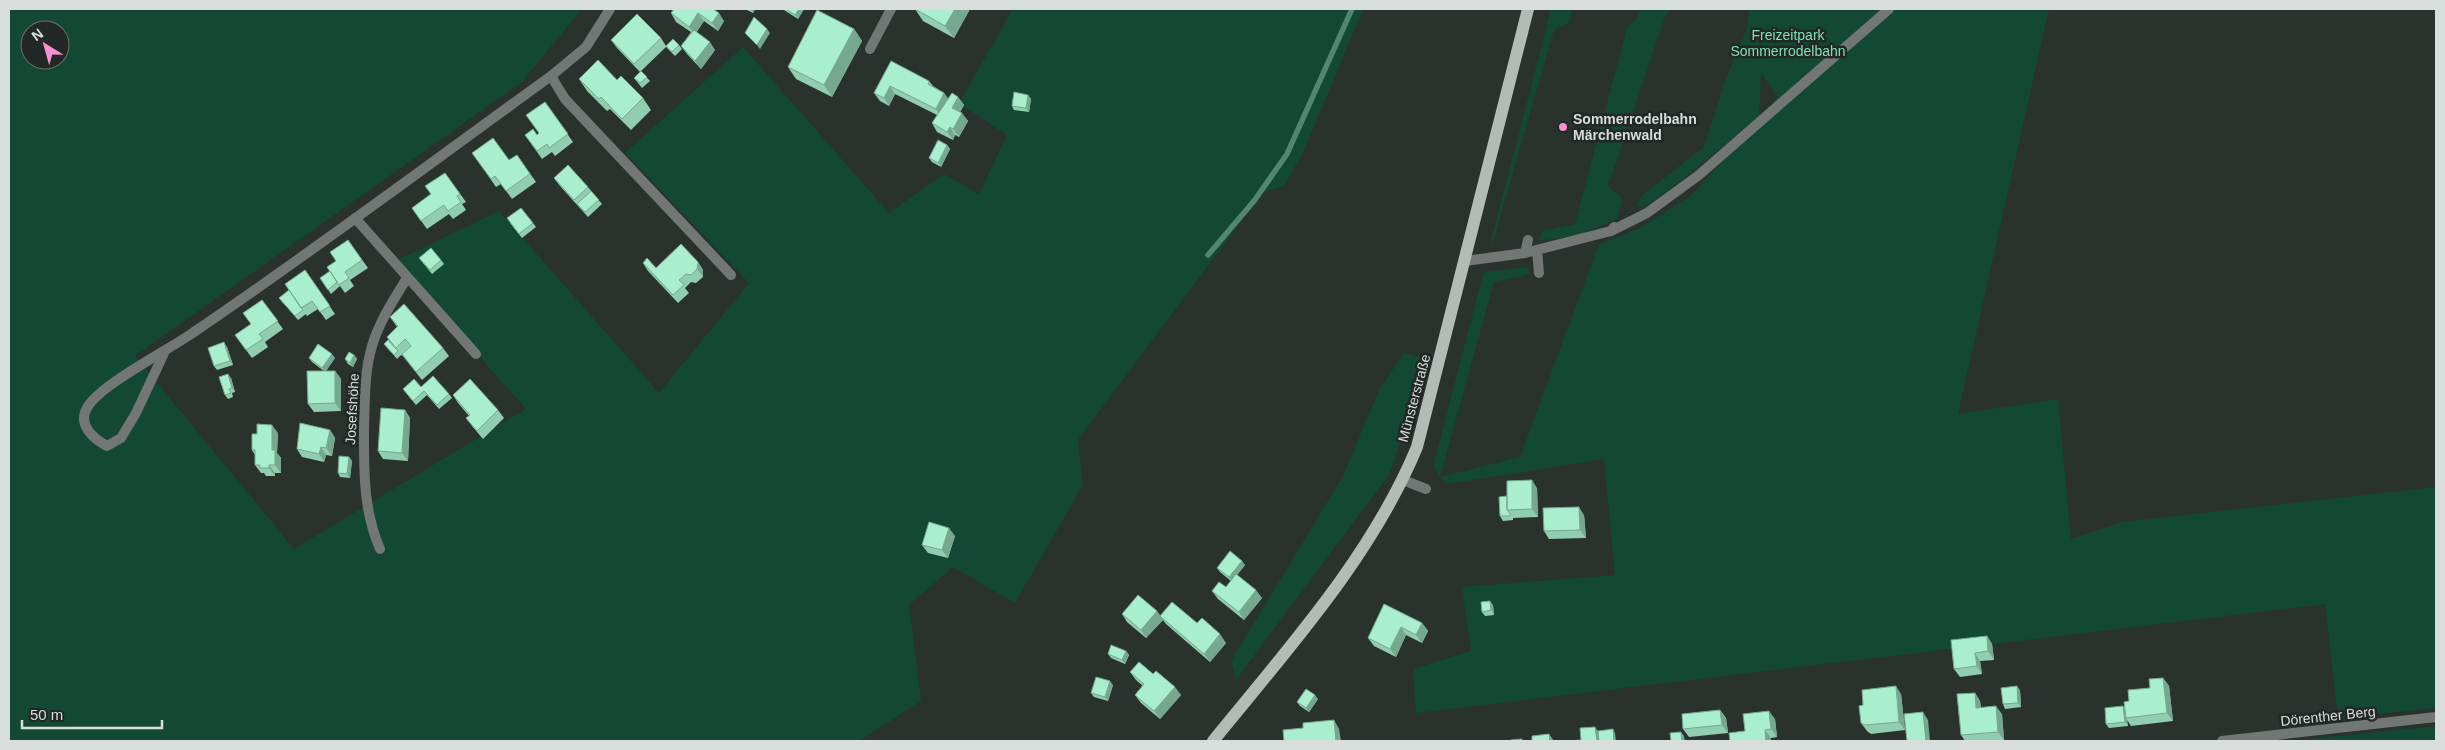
<svg xmlns="http://www.w3.org/2000/svg" width="2445" height="750" font-family="Helvetica,sans-serif">
  <style>
    .green { fill: #134834; fill-rule: evenodd }
    .lines { fill: none; stroke-linecap: round; stroke-linejoin: round }
    .stream { stroke: #528672; stroke-width: 5.5 }
    .service { stroke: #727674; stroke-width: 10 }
    .minor { stroke: #727674; stroke-width: 10 }
    .primary { stroke: #b3bbb7; stroke-width: 12 }
    .wall { fill: #91cdb1 }
    .shaded-wall { fill: #76a790 }
    .building { fill: #a9eece; stroke: #76a790 }
    .poi-dot { fill: #f790ce; stroke: #212825; stroke-width: 2 }
    .labels { text-anchor: middle; stroke-width: 5; stroke-linejoin: round; paint-order: stroke }
    .park-label { font-size: 14px; fill: #7fe2b7; stroke: #212825 }
    .poi-label { font-size: 14px; font-weight: bold; fill: #d9dedc; stroke: #212825; text-anchor: start }
    .street-label { font-size: 14px; fill: #d9dedc; stroke: #212825 }
  </style>
  <rect width="100%" height="100%" fill="#2a322e"/>
  <path class="green" d="M9,9H582L522,82L135,356L294,549L526,409L395,261L499,211L659,393L749,283L625,153L743,47L889,213L944,174L979,194L1007,135L959,103L1013,9H1363L1304,151L1284,186L1263,192L1078,440L1083,485L1015,603L953,567L909,605L921,701L859,741H9ZM30,30H60V60H30Z
    M1551,9H1572L1570,22L1554,30L1493,242L1491,241Z
    M1640,9H1672L1666,14L1608,186L1623,199L1617,219L1579,235L1539,241L1542,231L1575,224L1627,28L1637,18Z
    M1750,9H2049L1958,414L2058,399L2071,539L2122,522L2436,487V708L2338,718L2325,604L1416,713L1413,669L1471,651L1462,587L1615,575L1604,459L1447,484C1440,477 1436,473 1434,463L1483,274L1486,272L1528,267L1530,274L1494,282L1440,477L1520,457L1599,244L1640,228L1693,194L1778,97L1761,73L1759,117L1673,187L1643,207L1638,205L1641,196L1704,147L1724,84L1746,31Z
    M1404,353L1429,360L1389,475L1236,680L1231,661L1343,476L1379,390Z
    M2436,726V741H2292Z"/>
  <g class="lines">
    <path class="stream" d="M1208,255L1254,201L1287,154L1352,9"/>
    <path class="service" d="M1611,231L1647,213L1699,175L1889,9
      M1537,250L1539,273
      M1525,253L1611,231L1614,227
      M1465,261L1525,253L1528,240
      M1403,480L1426,489"/>
    <path class="minor" d="M870,49L891,9
      M551,76L565,99L731,275
      M355,218L476,354
      M165,351L136,413L121,438L107,446C94,439 77,425 87,408C99,385 169,350 194,332C315,250 432,162 551,76L586,47L610,9
      M380,549C363,510 364,470 364,429C365,401 364,373 372,346C379,322 394,299 407,278
      M2222,741L2436,717"/>
    <path class="primary" d="M1213,741C1287,650 1372,556 1417,447L1528,9"/>
  </g>
  <path class="wall" d="M713,9L724,21L718,31L704,21L696,32L715,50L701,69L687,54L681,46L691,32L676,22L671,13Z
    M745,9H755L753,13Z
    M783,9H804L798,19L784,10Z
    M915,9H970L954,38L923,21Z
    M854,29L862,41L832,97L796,79L788,67Z
    M661,38L666,46L679,45L682,49L675,56L666,47L641,71L650,81L642,88L634,78L640,72L617,48L611,40Z
    M891,61L929,81L933,86L944,93L948,99L958,97L964,105L960,112L968,121L959,137L955,135L953,140L937,132L932,123L937,115L895,94L889,106L880,101L874,93Z
    M579,79L617,80L643,98L651,110L631,130L610,109L607,111L587,91Z
    M1028,95L1031,99L1029,112L1014,110L1012,106Z
    M545,102L573,142L555,156L552,152L542,159L525,135H537L539,133Z
    M947,145L950,149L941,167L932,162L929,158Z
    M472,153L509,160L517,155L536,182L512,199L501,184L496,187Z
    M445,173L466,202L462,204L466,210L453,219L449,214L427,229L412,208L431,194Z
    M554,178L588,187L602,204L588,217L560,186Z
    M510,223H533L536,227L522,238Z
    M348,240L368,268L350,280L354,286L345,293L333,276L340,286L331,294L320,278L330,271Z
    M419,258L441,260L444,264L432,274Z
    M698,262L703,270V277L696,283L691,282L685,288L689,293L678,303L648,271L643,263L656,268Z
    M305,270L335,314L326,320L318,309L307,316L298,303L306,314L298,320L279,298L289,290Z
    M262,300L283,329L265,342L268,347L252,358L235,335L251,324Z
    M390,317L443,348L449,356L422,380L402,355V356L401,355L397,359L384,344L388,340L397,327Z
    M227,347L233,365L217,370L214,366Z
    M354,355L357,359L353,367L348,364L345,359Z
    M309,358H335L326,371H335L341,379V411L314,412L308,404L324,371L312,362Z
    M231,378L235,392L232,393L233,397L228,399L225,395Z
    M421,387L449,394L452,398L439,409L427,395L416,405L403,389Z
    M453,395L498,410L504,418L483,439L472,426L466,418L469,416L458,403Z
    M405,410L410,418L408,461L383,459L378,451Z
    M330,430L335,438L332,456L326,455L324,462L302,457L297,449Z
    M278,433L277,453L281,458V473H275V476H266L264,473H261L255,465V455L252,450Z
    M349,457L352,461L350,478L340,477L338,473Z
    M1537,488L1538,517L1513,518V520L1503,521L1500,516L1507,496Z
    M1584,515L1586,538L1549,539L1544,531Z
    M955,536L948,558L928,553L922,545Z
    M1245,565L1237,575L1262,598L1244,620L1218,599L1212,591L1226,587L1231,581L1220,572L1217,568Z
    M1384,604L1422,623L1428,631L1422,643L1406,635L1396,657L1374,646L1368,638Z
    M1493,605L1494,615L1485,616L1482,612Z
    M1157,611L1163,620L1146,638L1127,622L1122,614Z
    M1160,616L1197,623L1226,643L1210,662L1166,624Z
    M1987,636L1992,644L1994,660L1980,661L1982,674L1960,677L1954,669Z
    M1126,651L1129,655L1125,664L1111,658L1108,654Z
    M1130,672L1153,674L1181,695L1160,719L1141,703L1135,695L1143,686L1136,680Z
    M2163,678L2169,686L2173,721L2131,726L2127,720L2128,726L2109,728L2106,724L2124,707Z
    M1113,685L1108,701L1094,697L1091,693Z
    M2020,690L2021,707L2005,709L2003,704Z
    M1975,693L1980,701L1981,708L2002,714L2004,740L1986,741H1965L1961,735Z
    M1901,694L1905,730L1871,734L1867,731L1861,723L1863,705Z
    M1318,699L1309,712L1300,706L1297,702Z
    M1720,710L1726,718L1728,733L1689,737L1683,729Z
    M1775,719L1777,737L1771,738V741H1730L1745,731Z"/>
  <path class="shaded-wall" d="M750,9H755L753,13Z
    M799,9H804L798,19L795,15Z
    M955,9H970L954,38L945,26Z
    M698,13L704,21L695,35L689,27Z
    M719,13L724,21L718,31L712,23Z
    M767,29L770,33L760,49L757,45Z
    M854,29L862,41L832,97L824,85Z
    M710,42L715,50L701,69L695,61Z
    M890,86L895,94L889,106L884,98Z
    M944,93L950,101L941,117L936,109Z
    M1028,95L1031,99L1029,112L1026,108Z
    M958,97L964,105L958,116L952,108Z
    M962,113L968,121L959,137L953,129Z
    M950,127L955,135L953,140L947,132Z
    M947,145L950,149L941,167L938,163Z
    M698,262L703,270V277L697,269Z
    M224,342L227,347L233,365L230,361Z
    M332,354L335,358L325,372L322,368Z
    M354,355L357,359L353,367L350,363Z
    M335,371L341,379V411L335,403Z
    M228,374L231,378L235,392L232,388Z
    M405,410L410,418L408,461L402,453Z
    M272,425L278,433L277,453L281,458V473L275,465L272,450Z
    M330,430L335,438L332,456L326,448Z
    M321,447L326,455L324,462L319,454Z
    M349,457L352,461L350,478L347,474Z
    M269,465L275,473V476L269,468Z
    M1532,480L1537,488L1538,517L1532,509Z
    M1579,507L1584,515L1586,538L1580,530Z
    M949,528L955,536L948,558L942,550Z
    M1242,561L1245,565L1232,581L1229,577Z
    M1256,590L1262,598L1244,620L1239,612Z
    M1490,601L1493,605L1494,615L1491,610Z
    M1157,611L1163,620L1146,638L1141,630Z
    M1422,623L1428,631L1422,643L1416,635Z
    M1401,627L1406,635L1396,657L1390,649Z
    M1220,634L1226,643L1210,662L1204,654Z
    M1987,636L1992,644L1994,660L1988,651Z
    M1126,651L1129,655L1125,664L1122,660Z
    M1975,653L1980,661L1982,674L1977,666Z
    M2163,678L2169,686L2173,721L2167,713Z
    M1110,681L1113,685L1108,701L1105,697Z
    M1896,686L1901,694L1905,730L1899,722Z
    M2017,686L2020,690L2021,707L2018,703Z
    M1175,687L1181,695L1160,719L1154,711Z
    M1975,693L1980,701L1982,716L1976,708Z
    M1315,695L1318,699L1309,712L1306,708Z
    M1996,706L2002,714L2004,740L1998,732Z
    M2123,706L2126,710V718L2127,720L2128,726L2125,722Z
    M1720,710L1726,718L1728,733L1722,725Z
    M1769,711L1775,719L1777,737L1771,729Z
    M1923,712L1928,720L1930,741H1926Z
    M1334,720L1339,729L1341,741H1336Z
    M1595,727L1601,735L1602,741H1597Z
    M1613,729L1615,733L1616,741H1614Z
    M1765,730L1771,738V741H1766Z
    M1681,732L1684,736L1685,741H1682Z
    M1549,734L1554,741H1550Z"/>
  <path class="building" d="M674,9H713L719,13L712,23L698,13L689,27L671,13Z
    M786,9H799L795,15Z
    M915,9H955L945,26Z
    M817,10L854,29L824,85L788,67Z
    M637,14L661,38L634,64L611,40Z
    M754,17L767,29L757,45L745,33Z
    M694,30L710,42L695,61L681,46Z
    M673,39L679,45L672,52L666,46Z
    M598,60L617,80L621,76L643,98L622,119L601,97L599,99L579,79Z
    M891,61L929,81L928,84L944,93L936,109L890,86L884,98L874,93Z
    M641,71L647,77L640,83L634,78Z
    M1014,92L1028,95L1026,108L1012,106Z
    M952,93L958,97L952,108L962,113L953,129L950,127L947,132L932,123Z
    M545,102L568,134L549,148L547,144L537,151L525,135L533,129L537,135L539,133L526,115Z
    M493,138L509,160L517,155L530,174L506,191L495,176L491,179L472,153Z
    M938,140L947,145L938,163L929,158Z
    M568,165L588,187L574,200L554,178Z
    M445,173L460,194L457,196L461,202L448,211L444,205L421,221L412,208L431,194L425,186Z
    M591,191L599,200L585,212L577,204Z
    M521,208L533,223L519,234L507,218Z
    M348,240L362,260L345,272L349,278L339,285L327,267L336,261L330,252Z
    M681,244L698,262L697,269L691,275L686,274L679,280L684,285L673,295L643,263L647,258L656,268Z
    M431,248L441,260L430,270L419,258Z
    M305,270L330,306L320,312L312,301L301,308L285,284Z
    M330,271L337,282L328,290L320,278Z
    M289,290L303,310L295,316L279,298Z
    M262,300L278,321L259,334L263,339L246,350L235,335L251,324L243,313Z
    M404,304L443,348L416,372L402,354L411,346L408,342L405,339L396,348L387,337L398,326L390,317Z
    M388,340L398,351L394,355L384,344Z
    M224,342L230,361L214,366L208,348Z
    M318,344L332,354L322,368L309,358Z
    M349,352L354,355L350,363L345,359Z
    M307,371H335V403L308,404Z
    M228,374L232,388L229,389L231,393L225,395L219,377Z
    M433,376L449,394L437,405L424,391L413,401L403,389L414,379L421,387Z
    M470,379L498,410L477,431L466,418L470,415L453,395Z
    M381,408L405,410L402,453L378,451Z
    M300,423L330,430L326,448L321,447L319,454L297,449Z
    M257,424L272,425V450H275V465H269V468H260V465H255V450H252V434H257Z
    M339,456L349,457L347,474L338,473Z
    M1532,480V509L1507,510V481Z
    M1507,496V510L1510,514V516H1500L1499,497Z
    M1579,507L1580,530L1544,531L1543,508Z
    M929,522L949,528L942,550L922,545Z
    M1230,551L1242,561L1229,577L1217,568Z
    M1236,574L1256,590L1239,612L1212,591L1219,582L1226,587Z
    M1138,595L1157,611L1141,630L1122,614Z
    M1490,601L1491,610L1482,612L1481,602Z
    M1172,602L1197,623L1202,618L1220,634L1204,654L1160,616Z
    M1384,604L1422,623L1416,635L1401,627L1390,649L1368,638Z
    M1987,636L1988,651L1975,653L1977,666L1954,669L1951,640Z
    M1111,645L1126,651L1122,660L1108,654Z
    M1139,662L1153,674L1156,671L1175,687L1154,711L1135,695L1144,684L1130,672Z
    M1096,677L1110,681L1105,697L1091,693Z
    M2163,678L2167,713L2126,718L2124,702L2129,701L2128,690L2150,688L2149,679Z
    M1896,686L1899,722L1865,725L1861,723L1859,706L1863,705L1862,690Z
    M2017,686L2018,703L2003,704L2001,688Z
    M1306,689L1315,695L1306,708L1297,702Z
    M1975,693L1976,708L1996,706L1998,732L1961,735L1957,694Z
    M2123,706L2125,722L2106,724L2105,708Z
    M1720,710L1722,725L1683,729L1682,714Z
    M1769,711L1771,729L1765,730L1766,741H1730L1729,733L1745,731L1743,714Z
    M1923,712L1926,741H1907L1904,714Z
    M1334,720L1336,741H1284L1283,730L1303,728V723Z
    M1595,727L1597,741H1569L1581,740L1580,728Z
    M1613,729L1614,741H1599L1598,731Z
    M1681,732L1682,741H1671L1670,733Z
    M1549,734L1550,741H1532V736Z
    M1522,739V741H1511V740Z"/>
  <circle class="poi-dot" cx="1563" cy="127" r="5"/>
  <g class="labels">
    <g class="park-label">
      <text x="1788" y="40">Freizeitpark<tspan x="1788" dy="16">Sommerrodelbahn</tspan></text>
    </g>
    <g class="poi-label">
      <text x="1573" y="124">Sommerrodelbahn<tspan x="1573" dy="16">Märchenwald</tspan></text>
    </g>
    <g class="street-label">
      <text transform="translate(1414 398) rotate(-75)" y="5">Münsterstraße</text>
      <text transform="translate(352 409) rotate(-87)" y="5">Josefshöhe</text>
      <text transform="translate(2328 716) rotate(-6)" y="5">Dörenther Berg</text>
    </g>
  </g>
  <rect width="2445" height="750" fill="none" stroke="#d9dedc" stroke-width="20"/>
  <g transform="translate(45 45) rotate(323)"><circle r="24" fill="#212825" stroke="#6b716e"/>
  <path d="M0-4L9 19L0 12L-9 19Z" fill="#f790ce"/>
  <text y="-8" font-size="14" font-weight="bold" text-anchor="middle" fill="#d9dedc">N</text>
  </g>
  <path d="M22 720v8h140v-8" fill="none" stroke="#d9dedc" stroke-width="2.5"/>
  <text x="30" y="720" font-size="15" fill="#d9dedc" stroke="#212825" stroke-width="4" paint-order="stroke">50 m</text>
</svg>
